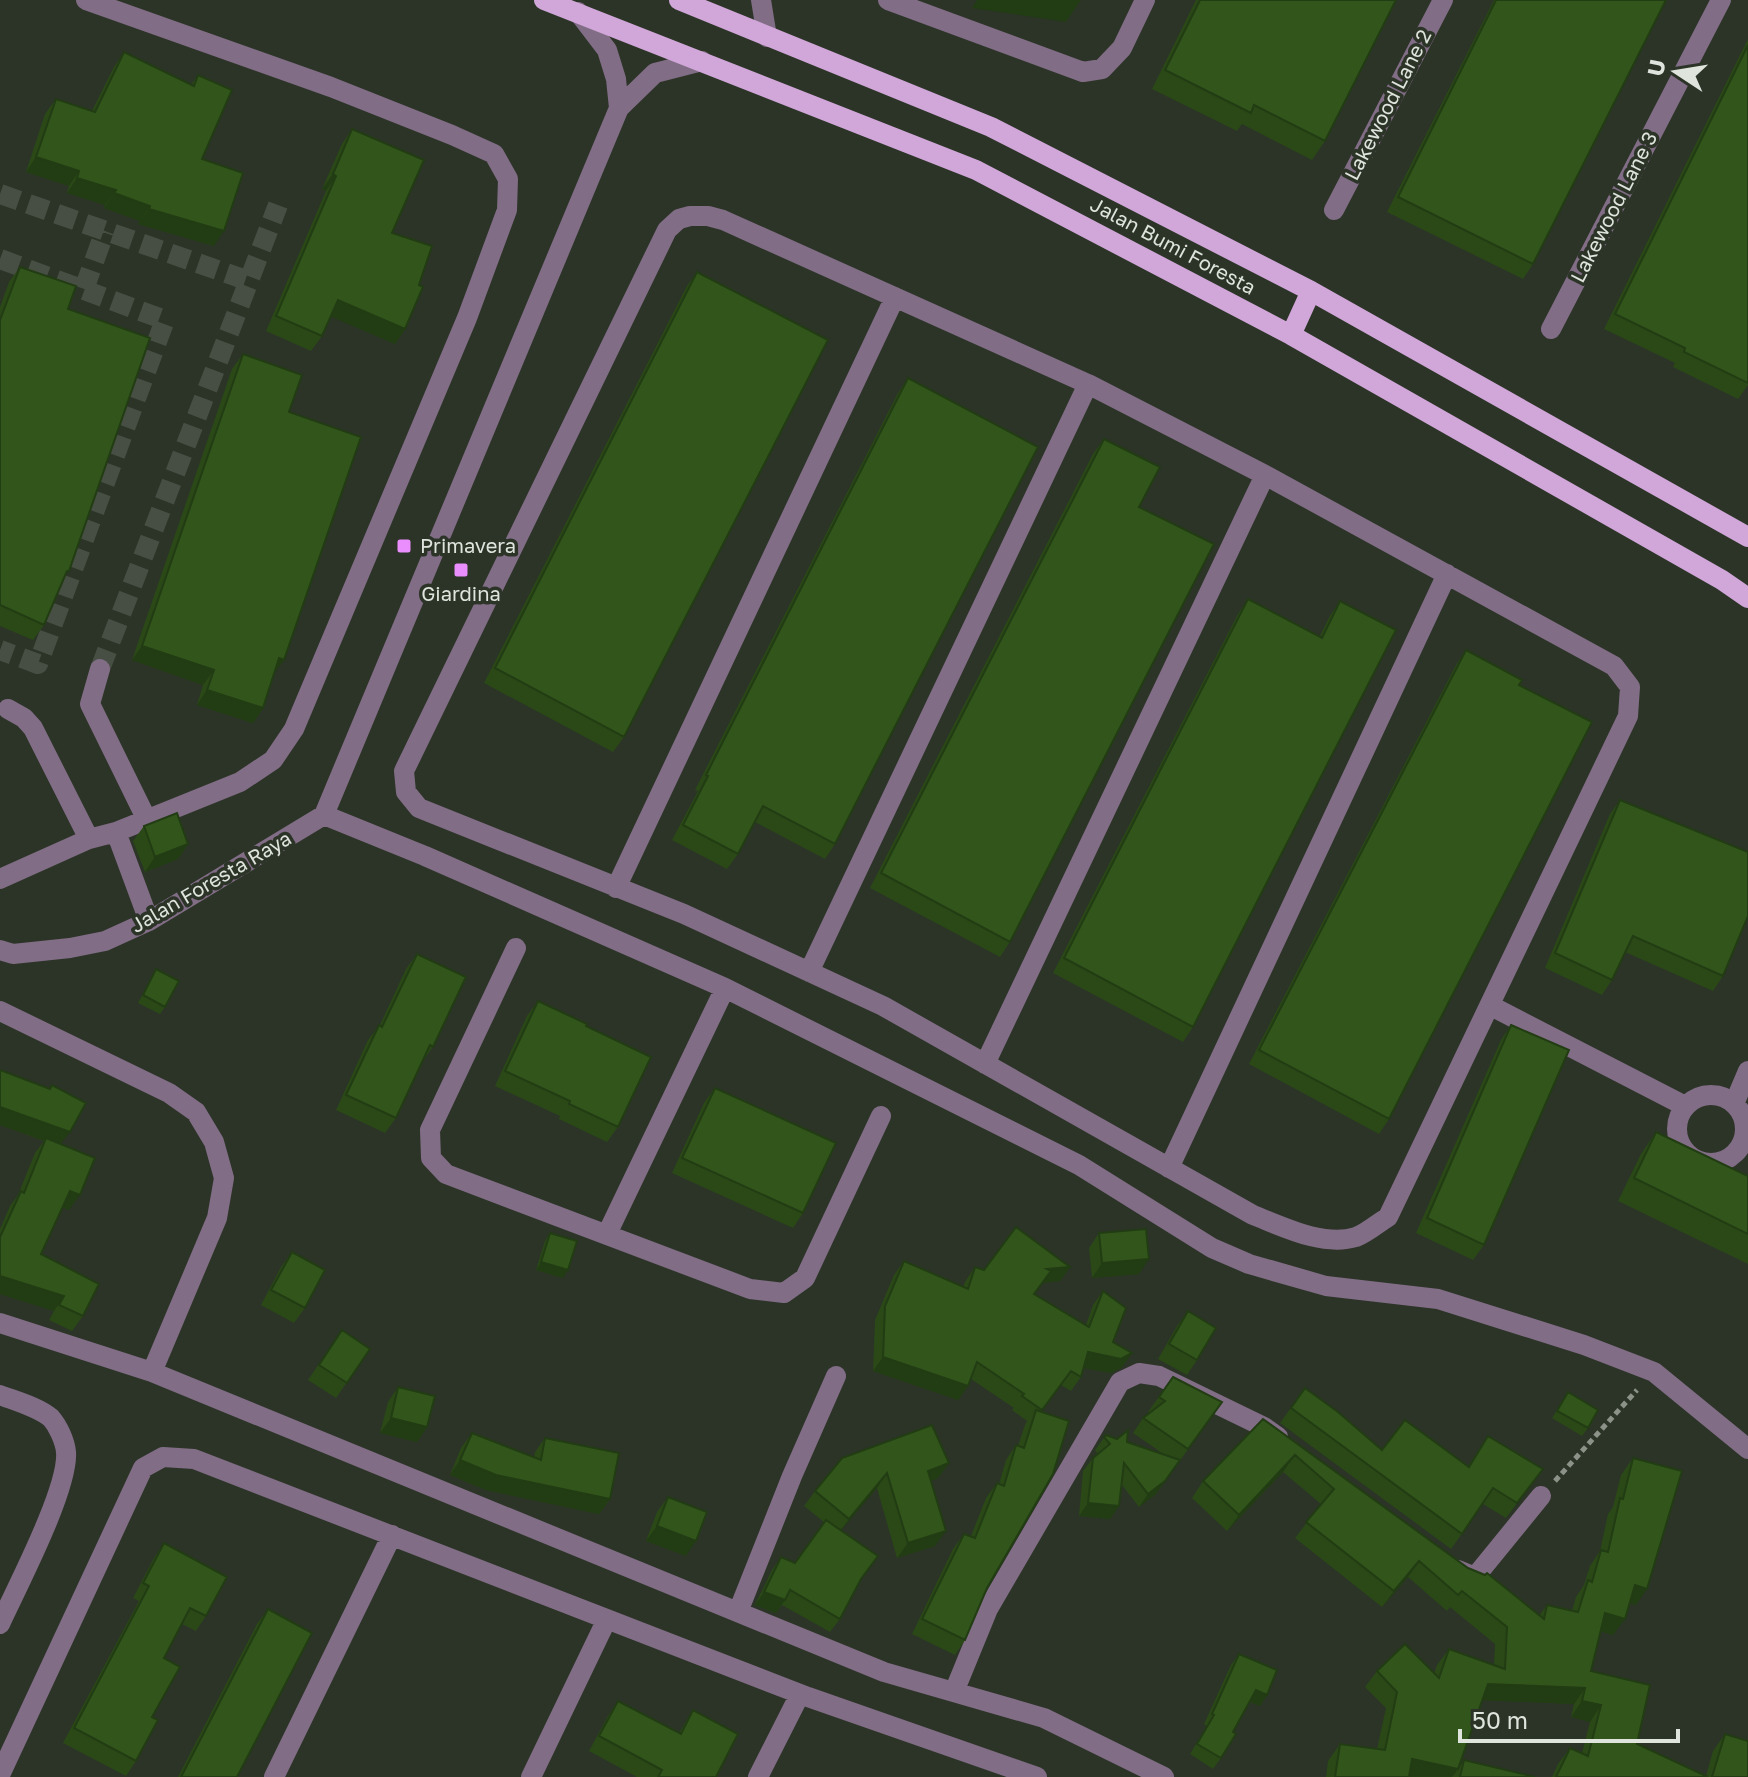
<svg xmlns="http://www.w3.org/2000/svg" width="1748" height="1777" font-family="'Golos Text',sans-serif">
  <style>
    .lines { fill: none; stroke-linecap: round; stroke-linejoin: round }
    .minor-tunnel { stroke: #474e43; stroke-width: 20; stroke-dasharray: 20 10; stroke-linecap: butt }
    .path { stroke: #8c9288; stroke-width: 5; stroke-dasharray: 6 4; stroke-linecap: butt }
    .minor { stroke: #816d85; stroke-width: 20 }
    .major { stroke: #d0a7d8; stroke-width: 20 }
    .wall { fill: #2a4917 }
    .shaded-wall { fill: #223c13 }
    .building { fill: #31551b; stroke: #223c13; stroke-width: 2 }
    .poi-dot { fill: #ea8dfd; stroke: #2c3428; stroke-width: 3 }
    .labels { text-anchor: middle; stroke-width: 7; stroke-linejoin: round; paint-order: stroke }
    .street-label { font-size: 20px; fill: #dfe4dc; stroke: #2c3428 }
    .poi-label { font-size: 20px; fill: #dfe4dc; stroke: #2c3428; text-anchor: start }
  </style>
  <rect width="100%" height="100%" fill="#2c3428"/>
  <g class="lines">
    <path class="minor-tunnel" d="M0,194L249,281
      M0,259L165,320L38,664L0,650
      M84,289L105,231
      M100,669L278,205"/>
    <path class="path" d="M1555,1481L1637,1390"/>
    <path class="minor" d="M86,0L331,87L452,135L494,154L508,179L507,210L467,318L294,729L273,760L240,782L116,832
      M761,0L767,37
      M888,0L1083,72L1102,69L1122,48L1145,0
      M578,12L607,50L616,79L619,108
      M1334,210L1443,0
      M690,216H708L723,220L1088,384L1265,475L1614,666L1630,687L1628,716L1388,1217C1378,1223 1367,1233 1356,1237C1323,1247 1284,1227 1253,1215L883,1006L684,914L419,808L406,792L404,771L667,230L679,219Z
      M1551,329L1721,0
      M100,669L90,704L146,818
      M8,709L24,718L33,728L89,839
      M324,815L425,856L725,988L1079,1165L1212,1248L1249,1264L1326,1286L1438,1299L1584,1345L1654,1372L1748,1449
      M324,815L619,108L655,73L702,61
      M0,879L89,839L116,832L149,921
      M616,888L895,297
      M516,948L430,1130L431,1158L446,1174L750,1289L784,1293L805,1278L881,1116
      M0,950L13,954L70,948L105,941L149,921L324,815
      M809,972L1088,384
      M1491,1006L1685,1106
      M0,1011L169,1093L196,1112L214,1142L224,1178L217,1218L152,1372
      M985,1064L1265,475
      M1677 1129a34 34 0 1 1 68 0a34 34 0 1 1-68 0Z
      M1734,1104L1748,1071
      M1169,1168L1447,574
      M607,1234L725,988
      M0,1323L152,1372L884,1672L1044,1718L1164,1777
      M0,1395C16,1401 38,1407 51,1418C58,1426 65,1441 66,1452C69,1488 17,1587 0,1624
      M1458,1570L1475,1577L1541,1496
      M738,1612L792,1476L836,1376
      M954,1692L988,1609L1120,1382L1139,1373L1159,1376L1264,1427L1278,1437
      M0,1775L143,1468L163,1457L194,1459L808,1697L1037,1777
      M274,1777L392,1535
      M531,1777L607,1619
      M758,1777L800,1694"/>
    <path class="major" d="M544,0L976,170L1291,335L1722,580L1748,598
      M679,0L991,127L1311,291L1748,537
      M1291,335L1311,291"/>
  </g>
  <path class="wall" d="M1196,0H1396L1325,141L1312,160L1242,124L1237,131L1152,89Z
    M1494,0H1666L1533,264L1523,279L1387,212Z
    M1748,39V385L1738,399L1673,367L1675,363L1604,329Z
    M124,52L191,85L198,75L202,159L214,246L138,224L140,221L104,208L105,205L67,193L69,186L26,172L45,114L56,99L92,111L114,67Z
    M352,129L392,233L419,285L405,329L395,344L331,316L322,336L311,351L266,331L326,191L322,189L342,144Z
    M20,267L68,309L63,581L44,625L33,640L0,626V307L9,282Z
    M697,272L624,737L613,752L484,683L687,286Z
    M243,354L289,412L284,660L274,673L263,708L253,723L197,705L203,685L132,660L232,369Z
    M908,378L835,844L825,859L755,822L738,854L727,869L672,840L698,791L695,790L898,393Z
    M1104,439L1139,507L1010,942L1000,957L870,888L1093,454Z
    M1248,599L1320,636L1330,616L1340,601L1193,1027L1183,1042L1053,973L1238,614Z
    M1466,650L1519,685L1389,1119L1379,1134L1249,1064L1456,665Z
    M1620,800L1723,976L1713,991L1625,952L1612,980L1602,995L1545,968L1610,814Z
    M144,826L188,844L178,859L145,872L133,841Z
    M417,954L433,1047L422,1062L396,1118L385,1133L336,1110L368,1040L380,1025L406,969Z
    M156,969L165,1007L160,1014L138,1003Z
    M538,1001L586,1026L618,1127L607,1142L559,1119L560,1116L495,1086L527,1016Z
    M1511,1025L1484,1245L1473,1260L1416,1233L1501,1040Z
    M0,1070L61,1144L69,1210L62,1207L41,1254L83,1316L72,1331L49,1320L54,1311L0,1294V1229L10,1206L18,1195L35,1153L44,1141L0,1125Z
    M715,1088L803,1213L793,1228L672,1173L704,1103Z
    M1656,1132L1748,1176V1264L1618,1201L1641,1154Z
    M550,1233L563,1278L536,1270L545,1241Z
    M1099,1233L1139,1274L1092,1278L1089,1248Z
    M292,1252L305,1308L294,1323L261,1305L281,1267Z
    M904,1261L963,1287L965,1282L975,1267L984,1270L1070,1267L1060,1281L1043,1283L1034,1294L1086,1325L1093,1305L1103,1291L1113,1342L1132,1353L1122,1367L1111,1373L1084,1368L1081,1377L1071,1391L1061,1385L1041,1411L987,1588L965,1640L955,1655L912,1634L953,1549L964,1534L971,1536L986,1498L997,1483L999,1484L1006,1460L1016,1445L1018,1446L1025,1425L1027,1421L1012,1410L1014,1408L971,1379L968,1386L958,1400L873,1371L875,1320L894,1275Z
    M1188,1311L1197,1360L1187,1375L1158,1359L1177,1326Z
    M342,1330L370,1349L336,1398L308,1380Z
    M1173,1377L1222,1402L1156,1494L1139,1507L1122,1485L1119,1506L1110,1519L1079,1516L1083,1471L1093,1458L1098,1454L1095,1450L1106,1435L1165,1455L1133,1433L1143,1418L1150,1413L1148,1412Z
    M398,1387L427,1427L417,1442L380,1433L388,1402Z
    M1305,1388L1382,1450L1468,1466L1488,1436L1543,1469L1506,1518L1483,1504L1451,1549L1280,1423Z
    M1568,1392L1588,1428L1582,1436L1552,1418Z
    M1263,1419L1468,1568L1539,1616L1547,1605L1572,1611L1576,1597L1584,1585L1590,1566L1600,1551L1608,1514L1613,1507L1621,1475L1633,1458L1636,1605L1629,1603L1613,1635L1600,1631L1591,1671L1637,1744L1706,1776L1713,1751L1725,1734L1748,1777H1552L1558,1764L1570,1748L1582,1753L1590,1722L1571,1717L1574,1704L1482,1700L1458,1769L1452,1777H1326L1328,1761L1340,1744L1377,1749L1386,1708L1365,1687L1377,1671L1434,1674L1437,1665L1449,1649L1494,1665L1495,1644L1450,1607L1447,1611L1408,1577L1382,1607L1295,1538L1321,1504L1283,1472L1227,1531L1192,1498L1203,1481Z
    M472,1433L534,1458L535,1452L545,1438L610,1499L599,1514L486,1490L450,1475L461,1448Z
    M842,1458L949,1463L938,1478L931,1481L935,1546L897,1558L877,1488L841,1530L861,1580L840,1619L830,1632L782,1605L776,1613L755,1605L772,1570L781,1557L795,1563L824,1522L804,1506L815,1491Z
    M668,1497L686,1556L646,1541L657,1512Z
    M164,1543L206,1616L196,1631L182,1624L164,1658L152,1717L136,1761L126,1776L63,1743L139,1601L133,1598L154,1558Z
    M268,1609L237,1777H178L257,1624Z
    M1239,1654L1267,1695L1260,1706L1250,1702L1233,1732L1221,1758L1213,1769L1190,1754L1207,1726L1204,1724L1231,1665Z
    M618,1701L679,1733L693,1710L716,1777H637L589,1751L608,1716Z
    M1464,1760L1535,1777H1452Z"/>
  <path class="shaded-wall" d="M977,0H1081L1066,22L972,8Z
    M36,157L79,171L69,186L26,172Z
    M333,174L336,176L326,191L322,189Z
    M77,178L116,190L105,205L67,193Z
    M114,193L150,206L140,221L104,208Z
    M149,209L224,231L214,246L138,224Z
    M338,300L405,329L395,344L327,315Z
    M142,646L214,670L203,685L132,660Z
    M279,658L284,660L273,675Z
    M207,690L263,708L253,723L197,705Z
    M188,844L178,859L145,872L155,857Z
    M0,1107L70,1132L59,1146L0,1125Z
    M70,1191L80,1195L69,1210L59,1206Z
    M1149,1259L1139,1274L1092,1278L1102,1263Z
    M541,1262L568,1270L563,1278L536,1270Z
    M1070,1267L1060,1281L1043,1283L1047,1269Z
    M0,1276L64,1296L54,1311L0,1294Z
    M1088,1352L1132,1353L1122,1367L1111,1373L1078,1367Z
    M883,1357L968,1386L958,1400L873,1371Z
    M391,1418L427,1427L417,1442L380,1433Z
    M1295,1455L1283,1472L1227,1531L1239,1515Z
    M460,1460L610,1499L599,1514L486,1490L450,1475Z
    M1180,1460L1156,1494L1139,1507L1148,1494Z
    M949,1463L938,1478L917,1486L928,1471Z
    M887,1473L877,1488L838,1534L849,1519Z
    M1088,1503L1119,1506L1110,1519L1079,1516Z
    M657,1526L696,1541L686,1556L646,1541Z
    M946,1531L935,1546L897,1558L908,1543Z
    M1419,1561L1408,1577L1382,1607L1394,1591Z
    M1635,1585L1647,1589L1636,1605L1623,1602Z
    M764,1592L785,1600L776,1613L755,1605Z
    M1605,1613L1625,1619L1613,1635L1593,1629Z
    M1488,1684L1585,1688L1574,1704L1476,1700Z
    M1256,1690L1267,1695L1260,1706L1249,1701Z
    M1582,1701L1601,1705L1590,1722L1571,1717Z
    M1412,1759L1458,1769L1452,1777H1408Z"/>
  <path class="building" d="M1200,0H1396L1325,141L1254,105L1251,113L1165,70Z
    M1496,0H1666L1533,264L1398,197Z
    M1748,45V383L1684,352L1685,348L1615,314Z
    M124,52L194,86L198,75L232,90L202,159L243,173L224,231L149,209L150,206L114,193L116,190L77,178L79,171L36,157L56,99L95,112Z
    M352,129L424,160L392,233L432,246L419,285L423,287L405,329L338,300L322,336L276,316L336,176L333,174Z
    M20,267L76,286L68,309L150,338L69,571H67L44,625L0,605V320Z
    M697,272L828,340L624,737L495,668Z
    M243,354L302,375L289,412L361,437L284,660L279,658L263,708L207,690L214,670L142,646Z
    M908,378L1038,447L835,844L763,806L738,854L683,825L708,776L706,775Z
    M1104,439L1160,467L1139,507L1214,544L1010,942L881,873Z
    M1248,599L1322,638L1340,601L1396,630L1193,1027L1064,958Z
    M1466,650L1522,680L1519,685L1592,722L1389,1119L1259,1050Z
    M1620,800L1748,852V916L1723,976L1633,936L1612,980L1555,953Z
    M177,813L188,844L155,857L144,826Z
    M417,954L466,977L433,1047L430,1045L396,1118L346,1095L379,1025L382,1027Z
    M156,969L179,981L165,1007L143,995Z
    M538,1001L587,1024L586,1026L651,1057L618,1127L569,1104L570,1101L505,1071Z
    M1511,1025L1569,1050L1484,1245L1427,1218Z
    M0,1070L50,1089L52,1085L86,1103L70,1132L0,1107Z
    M715,1088L836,1143L803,1213L682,1158Z
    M1656,1132L1748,1176V1234L1634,1178Z
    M46,1138L95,1158L80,1195L70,1191L41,1254L99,1284L83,1316L59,1305L64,1296L0,1276V1237L21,1191L24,1193Z
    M1016,1227L1070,1267L1047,1269L1051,1271L1034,1294L1089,1327L1103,1291L1126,1308L1113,1342L1132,1353L1121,1359L1088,1352L1081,1377L1071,1371L1042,1410L1022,1396L1024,1394L977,1362L968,1386L883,1357L885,1306L904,1261L968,1289L975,1267L984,1270Z
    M1146,1229L1149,1259L1102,1263L1099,1233Z
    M550,1233L577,1241L568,1270L541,1262Z
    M292,1252L325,1270L305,1308L271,1290Z
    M1188,1311L1216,1328L1197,1360L1169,1344Z
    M342,1330L370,1349L347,1383L319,1365Z
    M1173,1377L1222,1402L1188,1449L1143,1418L1165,1401L1159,1397Z
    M398,1387L435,1396L427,1427L391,1418Z
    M1305,1388L1338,1412L1382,1450L1405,1420L1469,1467L1488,1436L1543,1469L1517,1503L1493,1488L1462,1534L1291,1408Z
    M1568,1392L1598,1410L1588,1428L1557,1411Z
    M1036,1410L1069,1421L1053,1474L987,1588L965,1640L922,1619L964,1534L975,1538L997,1483L1004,1486L1016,1445L1024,1448Z
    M1263,1419L1468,1568L1485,1575L1487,1573L1544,1619L1547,1605L1578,1612L1588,1580L1592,1582L1601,1550L1608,1552L1620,1498L1623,1499L1633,1458L1682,1471L1647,1589L1635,1585L1625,1619L1605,1613L1591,1671L1650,1685L1637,1744L1708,1777H1556L1570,1748L1588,1756L1601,1705L1582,1701L1585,1688L1488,1684L1458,1769L1412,1759L1409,1777H1335L1340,1744L1385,1750L1397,1692L1377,1671L1405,1644L1439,1678L1449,1649L1505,1669L1507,1627L1462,1591L1458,1595L1419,1561L1394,1591L1306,1522L1334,1489L1295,1455L1239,1515L1203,1481Z
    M932,1425L949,1463L928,1471L946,1531L908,1543L887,1473L849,1519L815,1491L842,1458Z
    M1128,1430L1127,1442L1180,1460L1165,1481L1148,1494L1124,1463L1119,1506L1088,1503L1093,1458L1110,1444L1104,1437L1106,1435L1117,1439Z
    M472,1433L541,1460L545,1438L619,1453L610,1499L496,1475L460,1460Z
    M668,1497L707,1512L696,1541L657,1526Z
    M826,1520L878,1556L861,1579L840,1619L790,1590L785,1600L764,1592L781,1557L795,1563Z
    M164,1543L227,1577L206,1616L190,1608L164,1658L180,1667L152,1717L158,1720L136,1761L74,1728L149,1586L143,1583Z
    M268,1609L312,1633L237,1777H181Z
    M1239,1654L1277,1670L1267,1695L1256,1690L1233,1732L1236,1734L1221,1758L1197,1744L1214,1715L1212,1714Z
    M618,1701L681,1734L693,1710L738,1734L716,1777H658L662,1770L599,1736Z
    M1725,1734L1748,1741V1777H1712Z
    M1464,1760L1535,1777H1460Z"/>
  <g class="poi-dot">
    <rect x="396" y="538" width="16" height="16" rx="4"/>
    <rect x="453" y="562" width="16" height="16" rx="4"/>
  </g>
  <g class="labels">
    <g class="street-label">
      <text transform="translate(1388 105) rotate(-63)" y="7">Lakewood Lane 2</text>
      <text transform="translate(1614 207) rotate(-63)" y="7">Lakewood Lane 3</text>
      <text transform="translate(1173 246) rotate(28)" y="7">Jalan Bumi Foresta</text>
      <text transform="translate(211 882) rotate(-30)" y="7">Jalan Foresta Raya</text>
    </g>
    <g class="poi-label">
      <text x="420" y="553">Primavera</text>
      <text x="461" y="601" text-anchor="middle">Giardina</text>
    </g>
  </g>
  <g transform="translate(1676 72) rotate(282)" stroke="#2c3428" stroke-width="6" paint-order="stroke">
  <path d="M0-6L14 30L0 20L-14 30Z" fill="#dfe4dc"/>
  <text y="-12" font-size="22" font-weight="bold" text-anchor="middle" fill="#dfe4dc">U</text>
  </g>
  <path d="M1460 1729v12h218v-12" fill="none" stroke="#dfe4dc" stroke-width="4"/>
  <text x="1472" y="1729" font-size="24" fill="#dfe4dc" stroke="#2c3428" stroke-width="6" paint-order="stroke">50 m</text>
</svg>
